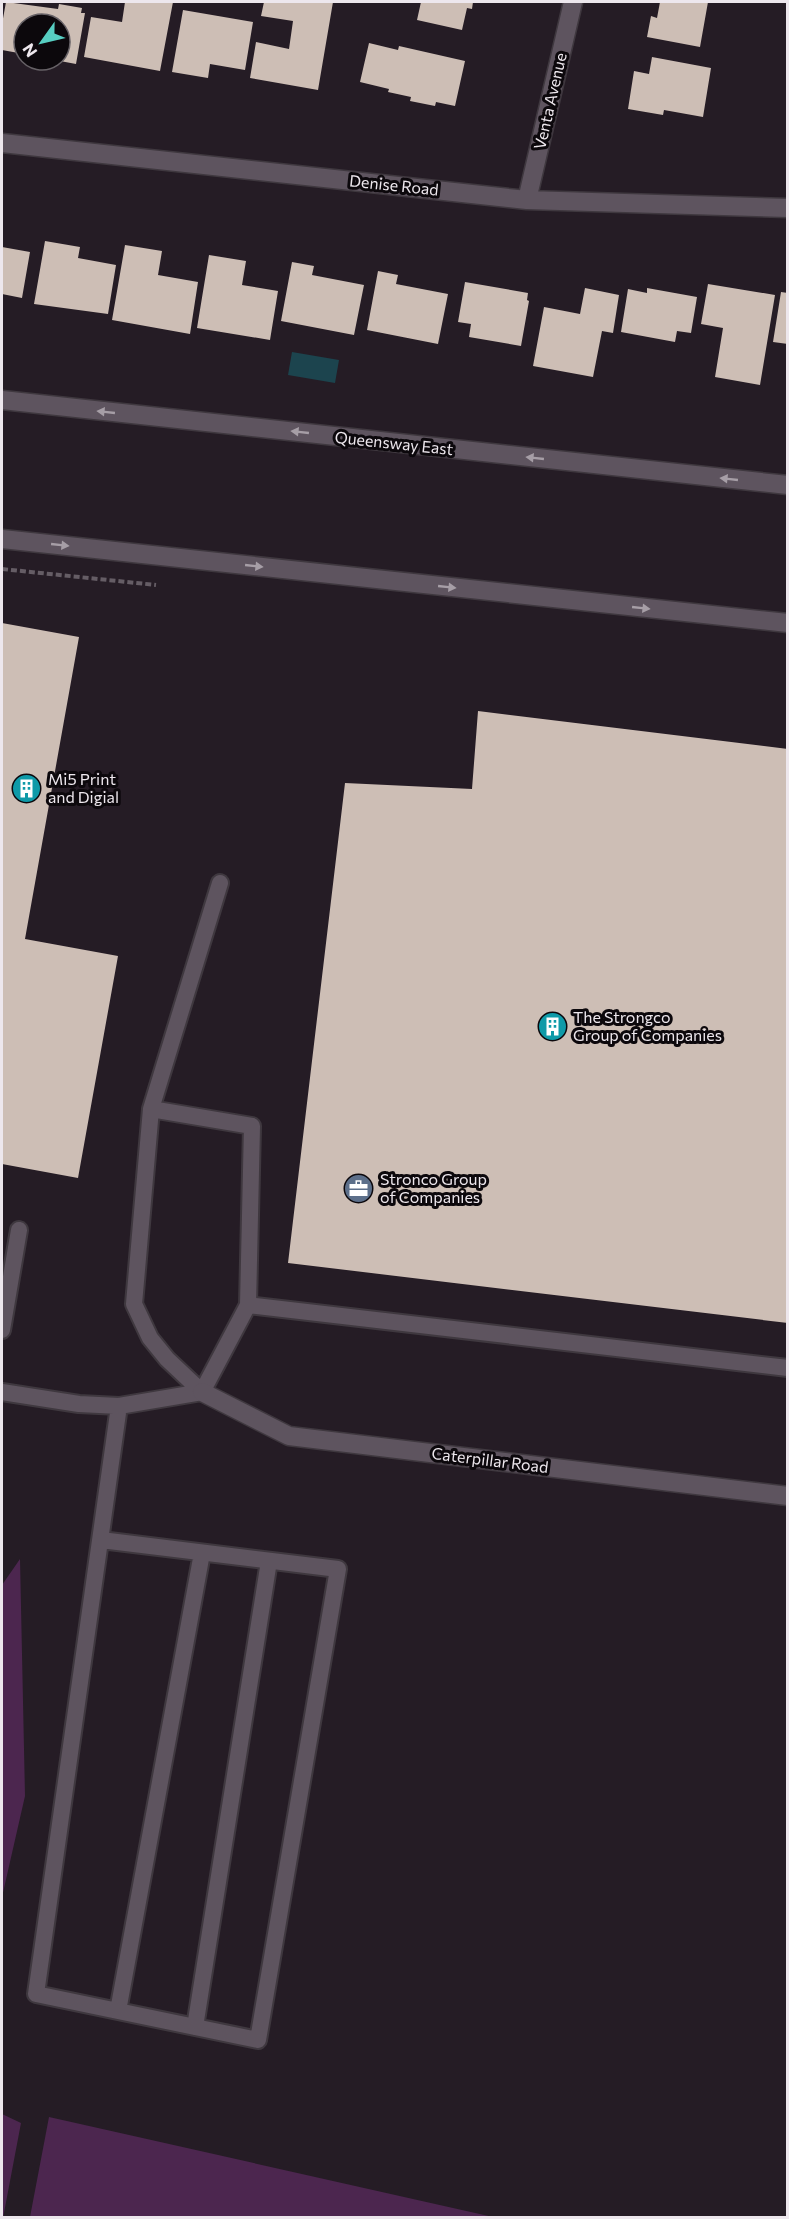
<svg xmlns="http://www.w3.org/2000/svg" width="789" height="2219" font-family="Commissioner,sans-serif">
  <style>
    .green { fill: #4c264f }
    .water { fill: #1c444e }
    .building { fill: #cdbeb5 }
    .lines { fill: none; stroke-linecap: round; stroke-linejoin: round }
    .lane-casing { stroke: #3f383f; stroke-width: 20 }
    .street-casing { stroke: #3f383f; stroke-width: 21 }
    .secondary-casing { stroke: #3f383f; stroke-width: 21 }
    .path { stroke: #655d65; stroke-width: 4; stroke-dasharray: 6 3; stroke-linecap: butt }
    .lane { stroke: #5e545f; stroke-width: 16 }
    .street { stroke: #5e545f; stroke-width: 18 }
    .secondary { stroke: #5e545f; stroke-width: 18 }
    .oneway { fill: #a69ea6 }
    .labels { text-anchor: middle; stroke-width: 6; stroke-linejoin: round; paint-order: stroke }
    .street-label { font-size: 16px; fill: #ede7ed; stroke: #0c080c }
    .poi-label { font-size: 16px; fill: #ede7ed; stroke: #0c080c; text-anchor: start }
  </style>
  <rect width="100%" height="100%" fill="#251c25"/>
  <path class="green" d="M20,1559L25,1796L2,1897V1585Z
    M2,2114L21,2123L3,2218L2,2217Z
    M49,2117L493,2217H30Z"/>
  <path class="water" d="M292,352L339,360L335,383L288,375Z"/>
  <path class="building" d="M6,2L58,9L59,4L82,8L81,13H85L76,64L60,61V24H24V54L2,50V24Z
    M125,2H173L160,71L84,57L91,17L122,22Z
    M264,2H333L318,90L250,78L256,42L289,49L293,21L261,16Z
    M421,2H473L472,9L467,8L462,30L417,20Z
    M660,2H708L700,47L647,37L651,16L657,18Z
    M183,10L253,22L245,70L210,64L208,78L172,72Z
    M369,43L398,50L399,46L465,61L455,106L436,102L435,106L410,101L411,97L388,92L389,89L360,82Z
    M652,57L711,68L703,117L664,110L663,115L628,109L634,71L649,74Z
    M45,241L80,247L78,258L116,265L108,314L34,304Z
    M125,245L162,251L158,275L198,282L190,334L112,320Z
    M2,247L30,252L22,298L2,294Z
    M209,255L246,261L242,285L278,291L270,340L197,328Z
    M292,262L314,266L312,275L364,285L354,335L281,321Z
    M378,271L398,275L396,284L448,294L438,344L367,330Z
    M465,282L528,293L527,300L529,301L521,346L469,337L471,324L458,322Z
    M708,284L775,295L760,385L715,377L723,328L701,324Z
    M585,288L619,295L613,333L602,331L593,377L533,366L544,307L580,314Z
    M647,288L697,297L691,333L677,331L675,342L621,332L628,289L647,293Z
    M781,292L788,293V344L773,342Z
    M2,623L79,637L25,939L118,956L78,1178L2,1164Z
    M478,711L788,749V1323L288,1263L345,783L472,789Z"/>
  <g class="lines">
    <defs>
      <path id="lane" d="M151,1109L220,883
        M2,1330L19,1230
        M2,1392L79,1404L119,1406L202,1392
        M202,1392L248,1305L788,1368
        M202,1392L167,1359L150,1338L134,1304L151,1109L252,1126L248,1305
        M101,1540L338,1569L258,2040L36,1994L119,1406
        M118,2011L202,1553
        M195,2027L269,1561"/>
      <path id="street" d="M2,143L527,200L788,208
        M527,200L573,2
        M202,1392L289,1436L788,1496"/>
      <path id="secondary" d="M2,400L788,485
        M2,539L788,623"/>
    </defs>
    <use href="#lane" class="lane-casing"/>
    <use href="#street" class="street-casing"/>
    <use href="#secondary" class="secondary-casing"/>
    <path class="path" d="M2,569L156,585"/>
    <use href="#lane" class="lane"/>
    <use href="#street" class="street"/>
    <use href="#secondary" class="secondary"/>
  </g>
  <defs><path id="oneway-solid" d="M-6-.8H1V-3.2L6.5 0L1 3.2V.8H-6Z" transform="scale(1.5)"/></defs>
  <g class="oneway">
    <use href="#oneway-solid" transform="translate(106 412) rotate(-174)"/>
    <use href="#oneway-solid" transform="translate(300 432) rotate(-174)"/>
    <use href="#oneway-solid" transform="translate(535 458) rotate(-174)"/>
    <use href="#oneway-solid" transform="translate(729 479) rotate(-174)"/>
    <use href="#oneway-solid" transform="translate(60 545) rotate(6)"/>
    <use href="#oneway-solid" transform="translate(254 566) rotate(6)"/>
    <use href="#oneway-solid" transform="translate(447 587) rotate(6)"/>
    <use href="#oneway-solid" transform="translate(641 608) rotate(6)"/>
  </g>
  <defs>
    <symbol id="building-disc" viewBox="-11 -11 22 22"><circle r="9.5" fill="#0f9aa8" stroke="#0c080c"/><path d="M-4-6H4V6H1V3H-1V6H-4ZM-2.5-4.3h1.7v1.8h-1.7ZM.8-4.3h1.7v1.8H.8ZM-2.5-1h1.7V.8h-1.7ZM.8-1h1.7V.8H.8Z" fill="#fff"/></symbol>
    <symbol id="office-disc" viewBox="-11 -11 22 22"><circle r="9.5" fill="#5c6f8a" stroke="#0c080c"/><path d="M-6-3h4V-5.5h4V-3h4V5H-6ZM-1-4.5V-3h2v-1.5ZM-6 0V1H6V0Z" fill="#fff"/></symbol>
  </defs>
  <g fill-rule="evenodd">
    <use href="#building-disc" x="10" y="772" width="33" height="33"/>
    <use href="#building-disc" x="536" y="1010" width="33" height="33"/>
    <use href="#office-disc" x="342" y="1172" width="33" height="33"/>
  </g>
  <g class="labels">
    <g class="street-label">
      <text transform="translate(550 101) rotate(-77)" y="6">Venta Avenue</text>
      <text transform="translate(394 185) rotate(6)" y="6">Denise Road</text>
      <text transform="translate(394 443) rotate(6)" y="6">Queensway East</text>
      <text transform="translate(490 1460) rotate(7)" y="6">Caterpillar Road</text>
    </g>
    <g class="poi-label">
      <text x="48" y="785">Mi5 Print<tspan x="48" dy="18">and Digial</tspan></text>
      <text x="573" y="1023">The Strongco<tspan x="573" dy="18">Group of Companies</tspan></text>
      <text x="380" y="1185">Stronco Group<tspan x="380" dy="18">of Companies</tspan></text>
    </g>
  </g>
  <rect width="789" height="2219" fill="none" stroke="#ede7ed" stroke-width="6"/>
  <g transform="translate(42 42) rotate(236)"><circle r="28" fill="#0c080c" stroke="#666166" stroke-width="1.5"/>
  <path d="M0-4.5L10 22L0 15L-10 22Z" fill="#57cec2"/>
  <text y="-9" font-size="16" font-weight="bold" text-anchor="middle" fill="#ede7ed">N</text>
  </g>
</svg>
